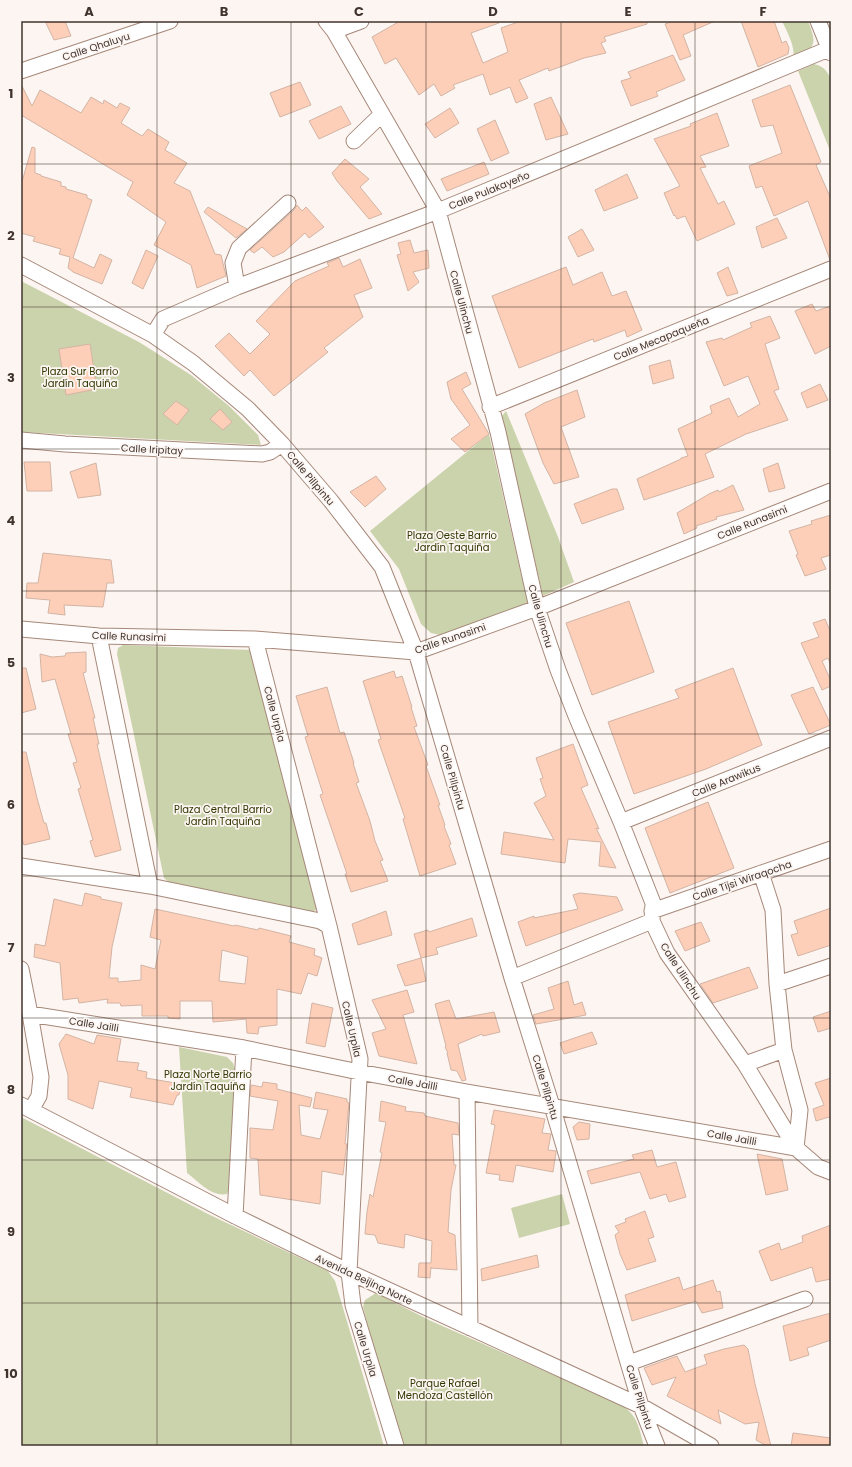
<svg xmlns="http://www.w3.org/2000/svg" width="852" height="1467" font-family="Poppins,sans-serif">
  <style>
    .green { fill: #cbd3ac }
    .building { fill: #fecfb8; stroke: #d3b4a4; fill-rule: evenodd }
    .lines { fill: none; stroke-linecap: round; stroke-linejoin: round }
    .minor-casing { stroke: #a68879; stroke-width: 17 }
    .minor { stroke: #fff; stroke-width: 15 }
    .grid { fill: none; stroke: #41342e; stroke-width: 1; stroke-opacity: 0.55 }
    .labels { text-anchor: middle; stroke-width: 3.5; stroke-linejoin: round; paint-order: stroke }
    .street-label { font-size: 10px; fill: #41342e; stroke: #fcf5f2 }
    .park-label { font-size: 10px; fill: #313802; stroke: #fcf5f2 }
    .neatline { fill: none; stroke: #41342e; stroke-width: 1.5 }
    .grid-label { font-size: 13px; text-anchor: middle; font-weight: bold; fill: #41342e }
  </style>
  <rect width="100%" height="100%" fill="#fcf5f2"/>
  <path class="green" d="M782,21H808C818,46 815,47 793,59C796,47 787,32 782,21Z
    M814,64C824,66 828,72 831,80V153L798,71Z
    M21,281L139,342L191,375L229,406L258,435L261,445L21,432Z
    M506,411L558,537L574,582L543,596L501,417Z
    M489,434L522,579L528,601L524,606L440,635L431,633L421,624L399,569L370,531Z
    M123,645L251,650L318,908C315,913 309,911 303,910L170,883L164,878L117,654L118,648Z
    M179,1047L227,1057L233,1063L235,1069L230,1187L227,1194C211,1197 199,1182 187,1173Z
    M21,1117L210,1215L328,1271L335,1281L384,1446H21Z
    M562,1194L570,1224L519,1238L511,1208Z
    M376,1293L431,1321L620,1404C638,1415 639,1428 644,1446H403L379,1369L363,1307L365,1300Z"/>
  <path class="building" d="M45,21H65L71,36L54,40Z
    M400,21H499V23L471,33L483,63L508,52L501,28L521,21H647V24L604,37L606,41L601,43L606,53L584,58L549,71L548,68L519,80L528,98L516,103L510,87L490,95L483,74L453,85L455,88L441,96L434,84L419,95L396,58L385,64L372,37Z
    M674,21H715L683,35L691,56L680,60L665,24Z
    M741,21H774L782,43L786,41L789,48L788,54L758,67Z
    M673,55L685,80L656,92L658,96L631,106L621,81L631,78L628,72Z
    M300,82L311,105L280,117L270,93Z
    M21,84L32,106L40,90L81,113L91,97L103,104L104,100L117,108L120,103L130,108L121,123L142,136L148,129L169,142L165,150L187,163L174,183L190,191L215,254L221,255L226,276L197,288L191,265L154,245L166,222L127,195L133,182L21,115Z
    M790,85L821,162L816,165L831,199V260H830L808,201L774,216L762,186L756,188L749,166L782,153L773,125L761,127L752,100Z
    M551,97L568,134L546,140L534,104Z
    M341,106L351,124L319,139L309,121Z
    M450,108L459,123L435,138L425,124Z
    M717,113L729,146L700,156L706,167L700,168L718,204L724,201L735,224L697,241L685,216L677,219L675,215L674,216L664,193L680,186L654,139L691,126L690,124Z
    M495,120L509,153L491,161L477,129Z
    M32,147L35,148V173L41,175V176L61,182V186L66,187V189L87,195V198L92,200L73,258L94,268L100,254L112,260L102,284L73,272L68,268L70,257L59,254L61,249L33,241L35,237L21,233V185Z
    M345,159L369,179L360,187L382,214L369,219L337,181L332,173Z
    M484,162L489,174L447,191L441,179Z
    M627,174L638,198L604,211L595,190Z
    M297,205L302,211L306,207L324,227L309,238L305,233L284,252L273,257L262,247L254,253L250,250L294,210Z
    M208,207L247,229L236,238L204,212Z
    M777,218L787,238L762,248L756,227Z
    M582,229L594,250L578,257L568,237Z
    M410,240L414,253L428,250L429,268L413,272L419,282L408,291L397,255L401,254L398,243Z
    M146,250L158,256L143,289L132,283Z
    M339,258L343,267L360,259L372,288L354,295L363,317L324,348L328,352L274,396L250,370L244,376L215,346L229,333L250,354L270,334L256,321L295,281L329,266L327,263Z
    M566,267L573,285L602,272L612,296L626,291L642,330L627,337L625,330L594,342L593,339L519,368L492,296Z
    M728,267L738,293L727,296L717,273Z
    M812,304L816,311L831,306V346L815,354L795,311Z
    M770,316L780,338L765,344L779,389L774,391L788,420L746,434L705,454L714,477L644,500L637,479L681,459V458L688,456L678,429L712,413L710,406L729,398L738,417L760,404L748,376L724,386L706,342L722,338L723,340L752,327L750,323Z
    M90,344L97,389L66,395L59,349Z
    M670,360L674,378L653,384L649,366Z
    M466,372L471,384L462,389L489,434L465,452L451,439L470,425L451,399L447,382Z
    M820,384L828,400L807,408L801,393Z
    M577,390L585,417L561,427L579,477L554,484L543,463L525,414L544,403Z
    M176,401L189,410L177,425L163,414Z
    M220,409L232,422L223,430L210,419Z
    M24,462H50L52,491H27Z
    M96,463L101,495L78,498L70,472Z
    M778,463L785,488L769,492L763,469Z
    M376,476L386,489L365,507L350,492Z
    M733,485L744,510L716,517L717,519L696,526L697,528L684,534L677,513L709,494L718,490L719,492Z
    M612,489H617L624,509L582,524L574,504Z
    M831,515V555L821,558L826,569L805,576L796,555L798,554L789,531L812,524L811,521Z
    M43,553L111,560L114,583H107L103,607L64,605L65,615L48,613L50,600L26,598L27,583H38Z
    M629,601L654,672L592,695L566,623Z
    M825,619L831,633V665L828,658L822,661L831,681V686L822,690L801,643L819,637L813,623Z
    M86,652V672L83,673L95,718H93L99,744H97L121,850L95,857L90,841L93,840L78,789L81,788L73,763L77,762L68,734H71L55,679L42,682L40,654L52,657L65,656L66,653Z
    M21,668H26L36,709L21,713Z
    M733,668L762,745L706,769L634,794L608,722L679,698L675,690Z
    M394,671L396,678L402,676L412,707H411L417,726L414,727L428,765L426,766L440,805H438L445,825L444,826L451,844L449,845L456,864L420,876L403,819L405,818L378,740L381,739L363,681Z
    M327,687L340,733L344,732L354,763H353L359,782L356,783L370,821L375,841L383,860L380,861L388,881L351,892L345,874H347L320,795L323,794L305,737L308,736L296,696Z
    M813,687L831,725L809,734L791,695Z
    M573,744L588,785L581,788L599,829L596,828L616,868L599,866L601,842L568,839L565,863L501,854L504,832L554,840L534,803L546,796L540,779L543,778L536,758Z
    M21,752H26L37,798L44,823H46L50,839L24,845L21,837Z
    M708,802L734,868L670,893L645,828Z
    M85,893L101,897V899L122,903L112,947L109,978H118V982L141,980V965L155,969L161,940L150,937L155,909L234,926L235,925L258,930L259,928L291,936L289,942L315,949L314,955L322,958L317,976L308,973L301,994L277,989V1025L259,1027L258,1034L247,1033L246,1019L213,1022L212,1001H180V1019L168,1018V1016H142V1005L121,1006L120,1003H107L108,999L79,1003L78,998L63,1000L60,963L34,957L35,944L45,946L54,899L82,906ZM222,950L248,957L245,984L219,981Z
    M580,893L617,897L623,910L526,946L518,922L534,916V918L578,909L573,895Z
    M831,908V945L798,956L791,935L798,933L794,921Z
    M386,911L392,935L358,945L352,924Z
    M472,918L477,936L436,948L438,954L421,958L414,934L428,930L429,932Z
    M701,922L710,941L685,951L675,931Z
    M421,958L426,981L405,986L397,965Z
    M749,967L758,988L713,1003L700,984Z
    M568,981L574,1005L582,1002L586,1015L536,1024L533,1015L554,1009L548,988Z
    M407,990L414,1012L403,1015L417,1064L379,1056L372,1033L386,1029L372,1000Z
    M449,1000L456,1019L494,1012L500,1032L483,1036L482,1034L458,1044L466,1080L462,1081L457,1071L451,1070L447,1053H448L445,1047L446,1046L435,1004Z
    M312,1003L333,1008L325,1047L306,1043Z
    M831,1011V1028L818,1032L813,1017Z
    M592,1032L597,1044L564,1054L560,1043Z
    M66,1034L94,1044L97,1035L121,1039L117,1061L139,1063L137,1070L147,1072L146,1078L181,1084L179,1095H177L173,1105L130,1097L132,1088L99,1081L93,1109L68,1099V1075L59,1044Z
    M831,1078V1121L829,1117L816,1121L813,1109L824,1105L815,1083Z
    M263,1082L277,1084V1089L312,1098L310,1107L299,1105L301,1135L320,1139L328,1110L313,1108L316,1092L347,1099V1102L349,1103L345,1144H347L346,1150L343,1175L322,1171L320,1204L260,1195L258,1159L250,1158V1128L273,1130L278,1101L250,1096L251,1085L262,1087Z
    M381,1101L406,1107L405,1111L424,1113L425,1116L458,1123L459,1135L452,1134L454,1165H456L451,1190L448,1232L455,1235L457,1270L431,1268V1267L430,1278L418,1277L419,1263H431L432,1241L405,1234L404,1248L378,1243L375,1235L365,1234L367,1212L370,1194L373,1197L382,1153L380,1152L386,1122L379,1121Z
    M494,1110L545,1119L542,1133L551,1134L548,1150L556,1151V1152L553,1172L516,1165L513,1182L499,1180L500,1175L486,1173L495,1125L491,1124Z
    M579,1122L590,1124L589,1139L577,1140L573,1127Z
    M652,1150L657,1167L676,1162L686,1197L669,1202L666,1194L650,1199L640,1172L591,1184L587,1171L634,1159L632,1155Z
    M757,1154L782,1159L788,1190L766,1195Z
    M645,1211L654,1237L648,1239L656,1261L627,1270L620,1254L615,1235L619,1232L615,1226L626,1222L625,1219Z
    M831,1225V1279L816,1282L812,1267L771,1281L759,1251L779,1243L781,1250L803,1242L802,1236Z
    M537,1255L539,1267L482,1281L481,1269Z
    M679,1277L683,1290L713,1280L717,1292L720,1291L723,1308L702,1313L696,1301L632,1321L625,1295Z
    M831,1313V1340L807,1348L809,1355L790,1361L783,1326Z
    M744,1345L748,1349L755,1384L771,1446H767L756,1440L759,1422L745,1424L718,1410L721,1424L667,1396L676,1377L652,1385L644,1368L677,1356L685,1372L707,1364L704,1355L724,1349Z
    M793,1433L831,1438V1446H791Z"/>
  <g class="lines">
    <defs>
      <path id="minor" d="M326,21L334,31L438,211L498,432L537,608L558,670L576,716L621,822L653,903L652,921L667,953L745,1064L796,1148L818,1167L831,1172
        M818,21L831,53
        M334,31L361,21
        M21,71L170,21
        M354,141L382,114
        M21,265L153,335L193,363L248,409L282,444L331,501L382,567L416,652L512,978L552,1106L641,1406L657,1446
        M237,287L233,263L239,248L288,203
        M153,335L163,319L237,287L438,211L831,48
        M490,407L831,269
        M21,440L65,444L262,454L270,452L282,444
        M21,629L99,636L255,639L416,652L537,608L831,491
        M99,636L150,886
        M255,639L329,926L360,1059L349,1272L353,1305L396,1446
        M621,822L831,738
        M21,866L150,886L320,921L329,926
        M761,873L773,910L777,984L784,1050L800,1110L796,1148
        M652,911L831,849
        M21,969L30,1014L41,1077L39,1096L31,1110
        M512,978L652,921
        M777,984L831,966
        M30,1014L244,1048L359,1072L467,1092L796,1148
        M745,1064L784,1050
        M467,1092L470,1328
        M21,1105L235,1216L349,1272L641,1406L711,1446
        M235,1216L244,1048
        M629,1363L805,1299"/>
    </defs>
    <use href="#minor" class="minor-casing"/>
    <use href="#minor" class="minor"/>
  </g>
  <path class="grid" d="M157,21V1446M291,21V1446M426,21V1446M561,21V1446M695,21V1446M21,164H831M21,307H831M21,449H831M21,591H831M21,734H831M21,876H831M21,1018H831M21,1160H831M21,1303H831"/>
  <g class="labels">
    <g class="street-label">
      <text transform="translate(96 46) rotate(-18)" y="4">Calle Qhaluyu</text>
      <text transform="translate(489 190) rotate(-22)" y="4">Calle Pulakayeño</text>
      <text transform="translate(462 302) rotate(75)" y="4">Calle Ulinchu</text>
      <text transform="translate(661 338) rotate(-22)" y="4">Calle Mecapaqueña</text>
      <text transform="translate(152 449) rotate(3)" y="4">Calle Iripitay</text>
      <text transform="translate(311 478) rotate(50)" y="4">Calle Pillpintu</text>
      <text transform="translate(752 522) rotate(-22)" y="4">Calle Runasimi</text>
      <text transform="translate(541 616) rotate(74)" y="4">Calle Ulinchu</text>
      <text transform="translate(129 636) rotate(2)" y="4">Calle Runasimi</text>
      <text transform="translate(450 638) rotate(-19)" y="4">Calle Runasimi</text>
      <text transform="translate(275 714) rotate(75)" y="4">Calle Urpila</text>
      <text transform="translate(453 777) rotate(74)" y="4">Calle Pillpintu</text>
      <text transform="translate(726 780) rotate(-22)" y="4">Calle Arawikus</text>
      <text transform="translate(742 880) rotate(-19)" y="4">Calle Tijsi Wiraqocha</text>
      <text transform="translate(681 971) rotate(57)" y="4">Calle Ulinchu</text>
      <text transform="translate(94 1024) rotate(9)" y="4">Calle Jailli</text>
      <text transform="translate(352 1029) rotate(77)" y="4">Calle Urpila</text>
      <text transform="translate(413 1082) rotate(10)" y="4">Calle Jailli</text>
      <text transform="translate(546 1087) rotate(73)" y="4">Calle Pillpintu</text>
      <text transform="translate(732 1137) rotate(10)" y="4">Calle Jailli</text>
      <text transform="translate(364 1279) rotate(25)" y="4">Avenida Beijing Norte</text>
      <text transform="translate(366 1349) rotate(73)" y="4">Calle Urpila</text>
      <text transform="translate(640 1397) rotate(72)" y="4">Calle Pillpintu</text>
    </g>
    <g class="park-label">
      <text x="80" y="375">Plaza Sur Barrio<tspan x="80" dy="12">Jardín Taquiña</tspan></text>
      <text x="452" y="539">Plaza Oeste Barrio<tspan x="452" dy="12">Jardín Taquiña</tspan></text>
      <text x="223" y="813">Plaza Central Barrio<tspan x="223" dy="12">Jardín Taquiña</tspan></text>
      <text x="208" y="1078">Plaza Norte Barrio<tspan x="208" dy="12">Jardín Taquiña</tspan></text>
      <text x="445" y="1387">Parque Rafael<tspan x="445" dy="12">Mendoza Castellón</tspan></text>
    </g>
  </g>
  <rect width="852" height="1467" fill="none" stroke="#fcf5f2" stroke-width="44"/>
  <rect x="22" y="22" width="808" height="1423" class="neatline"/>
  <g class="grid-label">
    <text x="89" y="16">A</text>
    <text x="224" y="16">B</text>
    <text x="359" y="16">C</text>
    <text x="493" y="16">D</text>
    <text x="628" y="16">E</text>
    <text x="763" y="16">F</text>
    <text x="11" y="98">1</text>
    <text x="11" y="240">2</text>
    <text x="11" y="382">3</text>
    <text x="11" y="525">4</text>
    <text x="11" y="667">5</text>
    <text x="11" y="809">6</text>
    <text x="11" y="952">7</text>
    <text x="11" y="1094">8</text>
    <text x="11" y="1236">9</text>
    <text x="11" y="1378">10</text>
  </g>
</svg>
